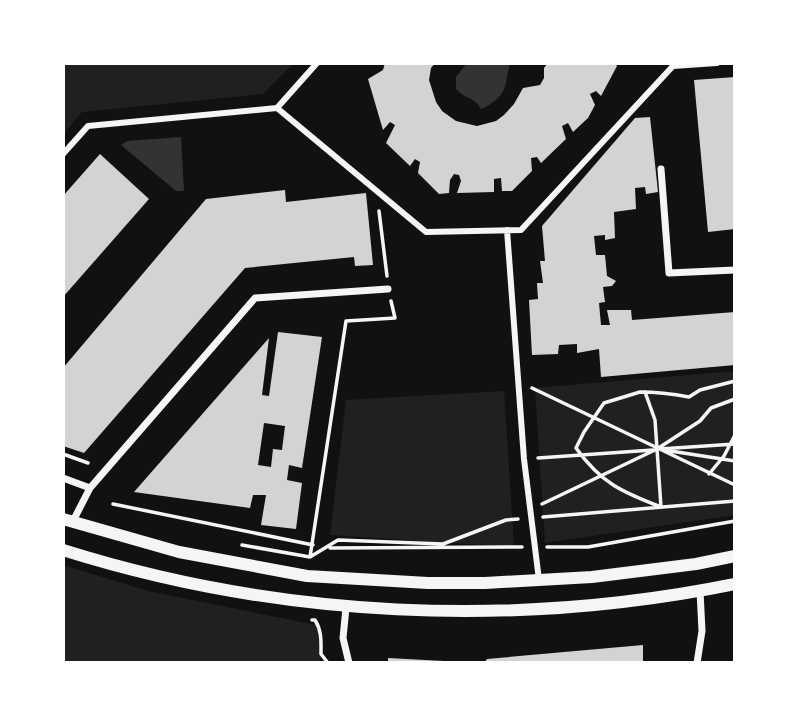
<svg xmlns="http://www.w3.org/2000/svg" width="798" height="726" font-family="'Roboto Condensed',sans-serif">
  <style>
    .green { fill: #202020 }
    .water { fill: #333 }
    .building { fill: #d3d3d3; fill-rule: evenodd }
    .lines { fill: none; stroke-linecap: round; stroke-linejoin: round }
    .path { stroke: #f5f5f5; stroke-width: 3.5 }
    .pedestrian { stroke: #f5f5f5; stroke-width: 6 }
    .minor { stroke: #f5f5f5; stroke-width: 7 }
    .tertiary { stroke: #f5f5f5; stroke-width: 12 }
  </style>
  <rect width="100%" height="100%" fill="#111"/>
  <path class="green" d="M63,63H294L263,94L82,112L63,135Z
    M735,371V515L545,543L535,388Z
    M504,391L514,547L330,535L346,400Z
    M63,565L148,591L321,626L320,663H63Z"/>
  <path class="water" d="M467,63H510C504,86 509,94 484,108L481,109C476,98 464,98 456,89V77Z
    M181,137L184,191H176L121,145L127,141Z"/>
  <path class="building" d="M385,63H435L431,68L429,80L436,102L442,111L456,121L477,126L496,121L504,115L514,104L523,88L540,85L544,78V68L548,63H615L617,66L601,96L596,91L590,94L595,105L588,118L573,132L568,123L562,126L566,139L541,163L537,157L531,158L532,171L512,191H502L501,178L494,179V192L457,193L461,181L459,175L454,174L450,180L449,193L439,194L418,173L420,162L415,159L410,166L386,143L395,125L390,122L383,130L368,79L383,70Z
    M735,77V229L708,232L694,80Z
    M650,117L658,192L646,194L645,187L635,188L636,209L614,212L615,238L605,240V235L594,236L596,255H605L607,276L616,281L612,286L603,287L605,302L599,303L601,325H610L607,310H631L632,320L735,312V365L601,377L599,349L577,353V344L559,345L558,354L532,355L529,300L538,299L537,283H543L540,261H545L542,226L635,118Z
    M100,154L149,199L63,297V196Z
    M285,190L286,202L366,193L373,265L355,266L354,257L245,268L84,453L63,446V368L206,199Z
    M278,332L322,337L302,468L289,465L287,480L302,483L296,529L261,525L266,495H253L250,508L134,492L269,338L262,395L269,396ZM264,423L285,426L282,450L273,449L271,467L258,465Z
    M643,645V663H484L487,659Z
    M388,658L444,661V663H388Z"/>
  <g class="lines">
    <path class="path" d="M379,211L387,276
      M532,388L735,485
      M645,392L655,420L661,507C622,492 601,483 576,448L584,432L604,403L640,392C657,392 673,394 689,397L700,390L735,381
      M660,449L735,444
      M664,450L735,461
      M63,454L88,463
      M538,458L653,450
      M709,474L724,456L735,435
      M113,504L313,545
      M542,504L657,449L700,421L711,408L735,399
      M543,517L735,501
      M242,545L310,557L338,540L443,544L506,520L518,519
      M547,547H588L735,521
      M330,548L522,547
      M310,557L346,321L395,318L391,301
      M312,620H315C322,631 321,642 321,654L328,663"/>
    <path class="pedestrian" d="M277,108L317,63
      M63,154L88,126L277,108L426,232L521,230L673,66L717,63
      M507,230L524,459L539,580"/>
    <path class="minor" d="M661,169L669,273L735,270
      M63,478L90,488
      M72,523L90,488L255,298L388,289
      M346,608L343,638L349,663
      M697,663L702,631L700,591"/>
    <path class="tertiary" d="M63,519L179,552L307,576L428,583H485L592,577L696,564L735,556
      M63,550C279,618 513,629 735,584"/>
  </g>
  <rect width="798" height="726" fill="none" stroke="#ffffff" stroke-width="130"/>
</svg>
